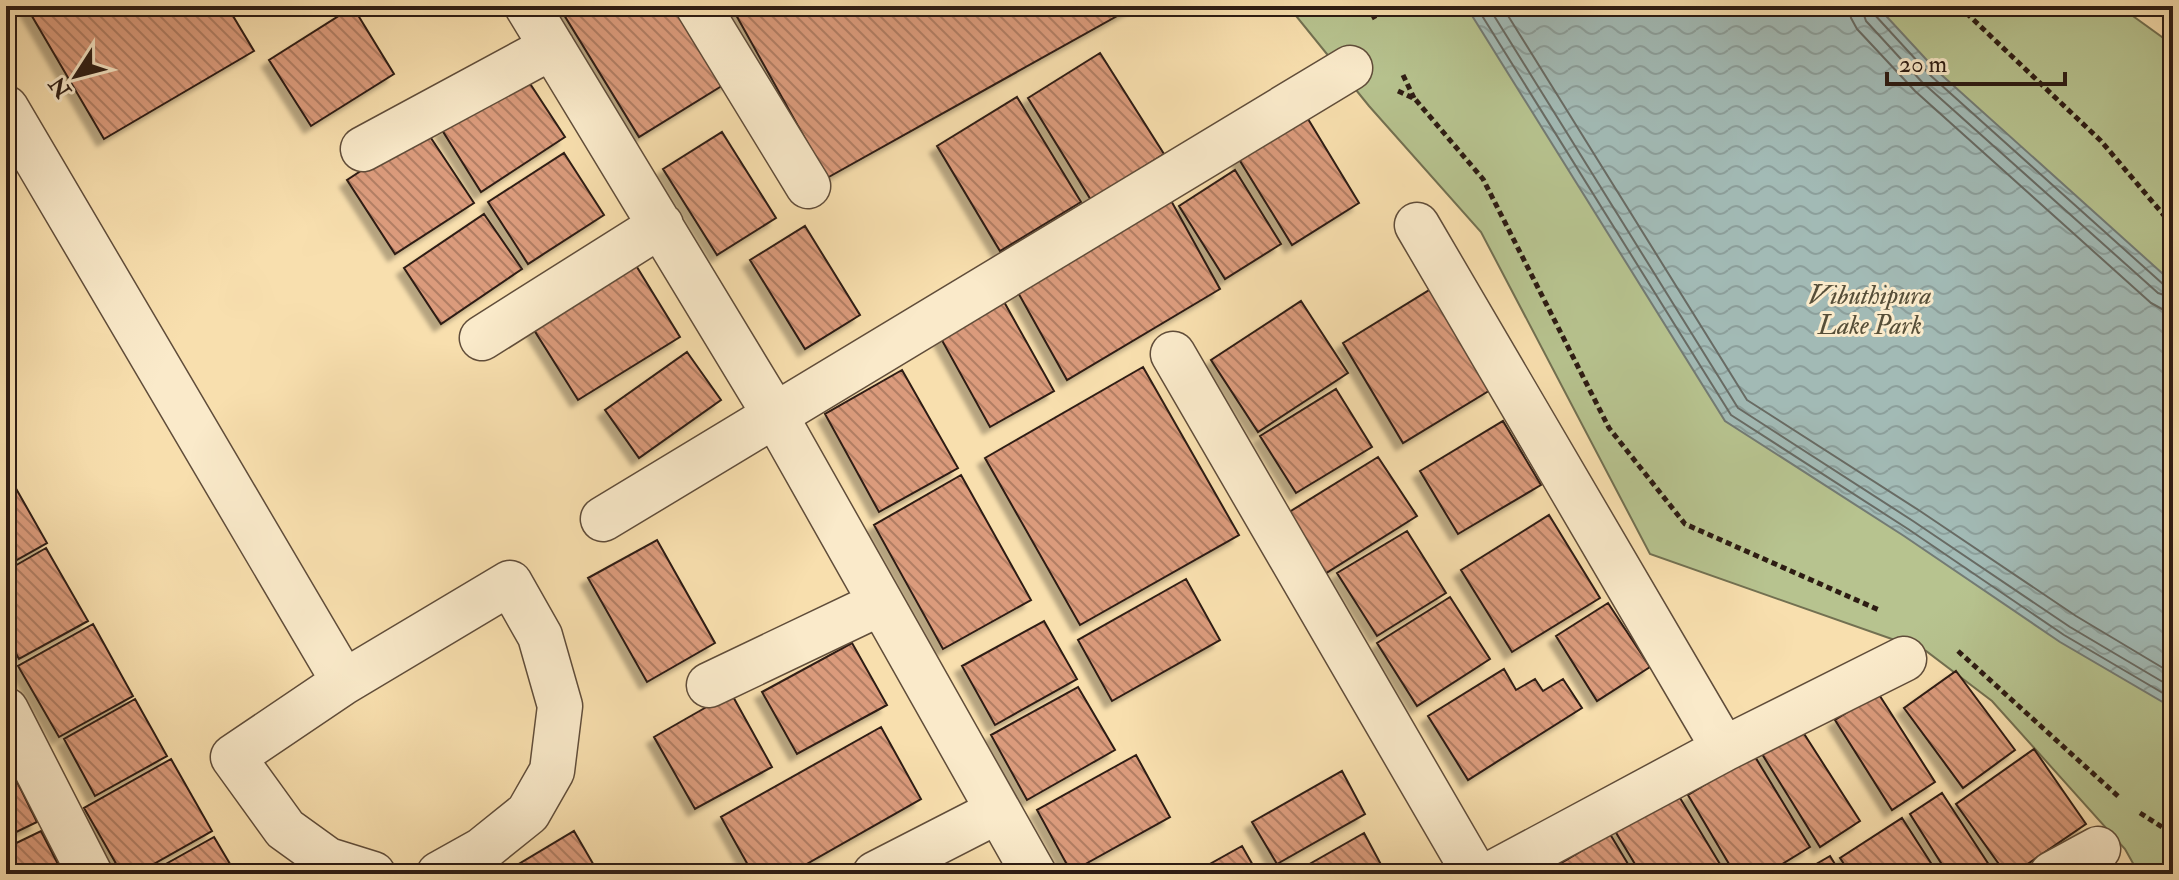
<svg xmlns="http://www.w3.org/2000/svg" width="2179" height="880" font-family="'IM FELL Double Pica',serif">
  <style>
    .park { fill: #b7c38f; stroke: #727051; stroke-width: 2 }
    .water { fill: url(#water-waves); stroke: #737b74; stroke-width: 2 }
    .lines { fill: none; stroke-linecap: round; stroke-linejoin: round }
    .shore { stroke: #686b64; stroke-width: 2 }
    .building { fill: url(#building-back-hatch); stroke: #2d1c13; stroke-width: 2; filter: url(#shadow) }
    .minor-casing { stroke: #604d3a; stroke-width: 47 }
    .path { stroke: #2d1c13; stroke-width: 5; stroke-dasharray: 6 4; stroke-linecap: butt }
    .minor { stroke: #faeaca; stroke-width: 44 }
    .labels { text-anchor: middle; stroke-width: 6; stroke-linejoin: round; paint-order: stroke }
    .park-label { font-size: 26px; font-style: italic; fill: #564e38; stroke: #faeaca }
  </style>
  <defs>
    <pattern id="water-waves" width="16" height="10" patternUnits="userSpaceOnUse" patternTransform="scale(2)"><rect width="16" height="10" fill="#a2bab5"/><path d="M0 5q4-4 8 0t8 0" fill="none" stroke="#8c9f9b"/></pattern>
    <pattern id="building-back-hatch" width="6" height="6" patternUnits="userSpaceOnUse" patternTransform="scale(2)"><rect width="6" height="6" fill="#db9b7b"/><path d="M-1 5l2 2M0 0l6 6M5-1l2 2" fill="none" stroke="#b27e64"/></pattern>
    <filter id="shadow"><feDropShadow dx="-7" dy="7" stdDeviation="2" flood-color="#0004"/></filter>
  </defs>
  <rect width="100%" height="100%" fill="#f8dfae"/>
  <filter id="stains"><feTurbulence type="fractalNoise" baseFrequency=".0025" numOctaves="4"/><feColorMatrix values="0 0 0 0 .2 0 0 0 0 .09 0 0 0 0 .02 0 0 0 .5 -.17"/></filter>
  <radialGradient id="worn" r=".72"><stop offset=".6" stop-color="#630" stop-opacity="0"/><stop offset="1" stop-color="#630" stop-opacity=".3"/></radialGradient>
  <path class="park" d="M1288,6H2119L2173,45V874H2139L2125,849L1992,701L1926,651L1650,554L1481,232L1369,106Z"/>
  <path class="water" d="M1466,6H1877L1935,69L2173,283V708L2060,642L1904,536L1725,421Z"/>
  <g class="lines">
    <path class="shore" d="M1476,6L1731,415L1908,529L2064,635L2173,699
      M1488,6L1738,408L1913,521L2070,627L2173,688
      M1502,6L1747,400L1920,511L2076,616L2173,674
      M1849,6L1851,18L1857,29L1915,91L2151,303L2162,309L2173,310
      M1861,6L1866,21L1922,82L2158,293L2173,298
      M1871,6L1874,14L1930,75L2164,285L2173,288"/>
  </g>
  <path class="building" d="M26,6H227L254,51L104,139Z
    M568,6H689L733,79L639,137L561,10Z
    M731,6H1135L827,178Z
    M353,7L394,74L311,126L269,60Z
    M1100,53L1164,154L1091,200L1028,98Z
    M525,76L565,137L481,192L442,130Z
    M1017,97L1081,202L1000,251L937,146Z
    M1305,114L1359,203L1292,245L1237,156Z
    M425,129L474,203L395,254L347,180Z
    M722,132L776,218L717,255L663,169Z
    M564,153L604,215L528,264L488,202Z
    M1235,170L1281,244L1225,279L1179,206Z
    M1169,197L1220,289L1067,380L1016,289Z
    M484,214L522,269L441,324L404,268Z
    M805,226L860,315L805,349L750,260Z
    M632,259L680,337L578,400L529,322Z
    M1431,289L1492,389L1403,443L1343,343Z
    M1003,300L1054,391L990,427L939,335Z
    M1301,301L1348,373L1258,432L1211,360Z
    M687,352L721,400L639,458L605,410Z
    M1143,367L1239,535L1080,625L985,458Z
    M902,370L958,468L879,512L825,414Z
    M1336,389L1372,447L1296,493L1260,436Z
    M1503,421L1541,485L1458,534L1420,471Z
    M1378,457L1417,516L1323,575L1286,514Z
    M961,475L1031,600L943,649L874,525Z
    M10,478L47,543L6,566V480Z
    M1549,515L1600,598L1512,652L1461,570Z
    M1407,531L1446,593L1377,636L1337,573Z
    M657,540L715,643L647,682L588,578Z
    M46,548L88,621L19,659L6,635V571Z
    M1186,579L1220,640L1112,701L1078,640Z
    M1450,597L1490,659L1417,706L1377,643Z
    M1608,603L1650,667L1597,701L1556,636Z
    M1044,621L1077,679L995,725L962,666Z
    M93,624L133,696L59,737L18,666Z
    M852,643L887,705L797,754L762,692Z
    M1504,669L1516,690L1535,679L1543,691L1563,679L1582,708L1468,780L1428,716Z
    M1956,671L2015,750L1963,788L1904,708Z
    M1078,687L1115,750L1027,800L991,735Z
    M731,693L772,767L695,809L654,737Z
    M1878,693L1935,782L1892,810L1835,720Z
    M135,699L167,756L95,796L64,739Z
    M881,727L921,799L789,874H753L721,817Z
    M1801,729L1860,821L1820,847L1762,754Z
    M2034,749L2086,824L2013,874H2006L1956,804Z
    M1136,755L1170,817L1071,872L1037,810Z
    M1754,755L1810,847L1766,874H1735L1688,795Z
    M6,759L37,822L6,837Z
    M171,759L212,831L136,874H122L84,808Z
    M1342,771L1365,814L1277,864L1252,822Z
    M1677,793L1726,874H1641L1615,831Z
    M1942,793L1995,874H1948L1910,814Z
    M1902,818L1938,874H1851L1840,858Z
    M41,831L63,874H6V848Z
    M574,831L599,874H502Z
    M1364,833L1384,870L1377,874H1292Z
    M1610,834L1634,874H1563L1558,865Z
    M214,837L236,874H148Z
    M1242,846L1258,874H1192Z
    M1830,856L1841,874H1799Z"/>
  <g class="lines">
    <defs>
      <path id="minor" d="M527,6L775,415L1034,874
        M698,6L808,186
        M6,108L344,682
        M363,149L552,47
        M1417,225L1724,749
        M482,338L661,225
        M1173,354L1475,874
        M603,519L1350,68
        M709,685L881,603
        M6,710L90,874
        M373,874L328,860L285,829L233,757L344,682L510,583L540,636L560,706L552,771L528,813L482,850L439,874
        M875,874L998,811
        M1491,874L1724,749L1904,659
        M2052,874L2098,849"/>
    </defs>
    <use href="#minor" class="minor-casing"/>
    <path class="path" d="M1368,6L1375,19
      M1959,6L2101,141L2173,226
      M1403,75L1414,98
      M1398,91L1415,99L1483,179L1609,428L1685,524L1879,610
      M1958,651L2120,798
      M2140,813L2173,834"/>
    <use href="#minor" class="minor"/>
  </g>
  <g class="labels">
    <g class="park-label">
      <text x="1870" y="304">Vibuthipura<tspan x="1870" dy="30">Lake Park</tspan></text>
    </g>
  </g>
  <rect width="2179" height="880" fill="none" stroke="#f8dfae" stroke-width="32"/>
  <rect x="8" y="8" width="2163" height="864" fill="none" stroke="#2d1c13" stroke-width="4"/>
  <rect x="16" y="16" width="2147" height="848" fill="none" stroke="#2d1c13" stroke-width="2"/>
  <g transform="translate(76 76) rotate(234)" stroke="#faeaca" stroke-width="6" paint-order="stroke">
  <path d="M0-6L14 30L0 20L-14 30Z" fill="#2d1c13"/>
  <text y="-12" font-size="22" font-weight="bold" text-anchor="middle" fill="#2d1c13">N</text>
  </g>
  <path d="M1887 72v12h178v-12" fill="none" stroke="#2d1c13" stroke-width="4"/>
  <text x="1899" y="72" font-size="24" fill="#2d1c13" stroke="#faeaca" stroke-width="6" paint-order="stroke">20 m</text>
  <rect width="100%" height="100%" filter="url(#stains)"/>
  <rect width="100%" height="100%" fill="url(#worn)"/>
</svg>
